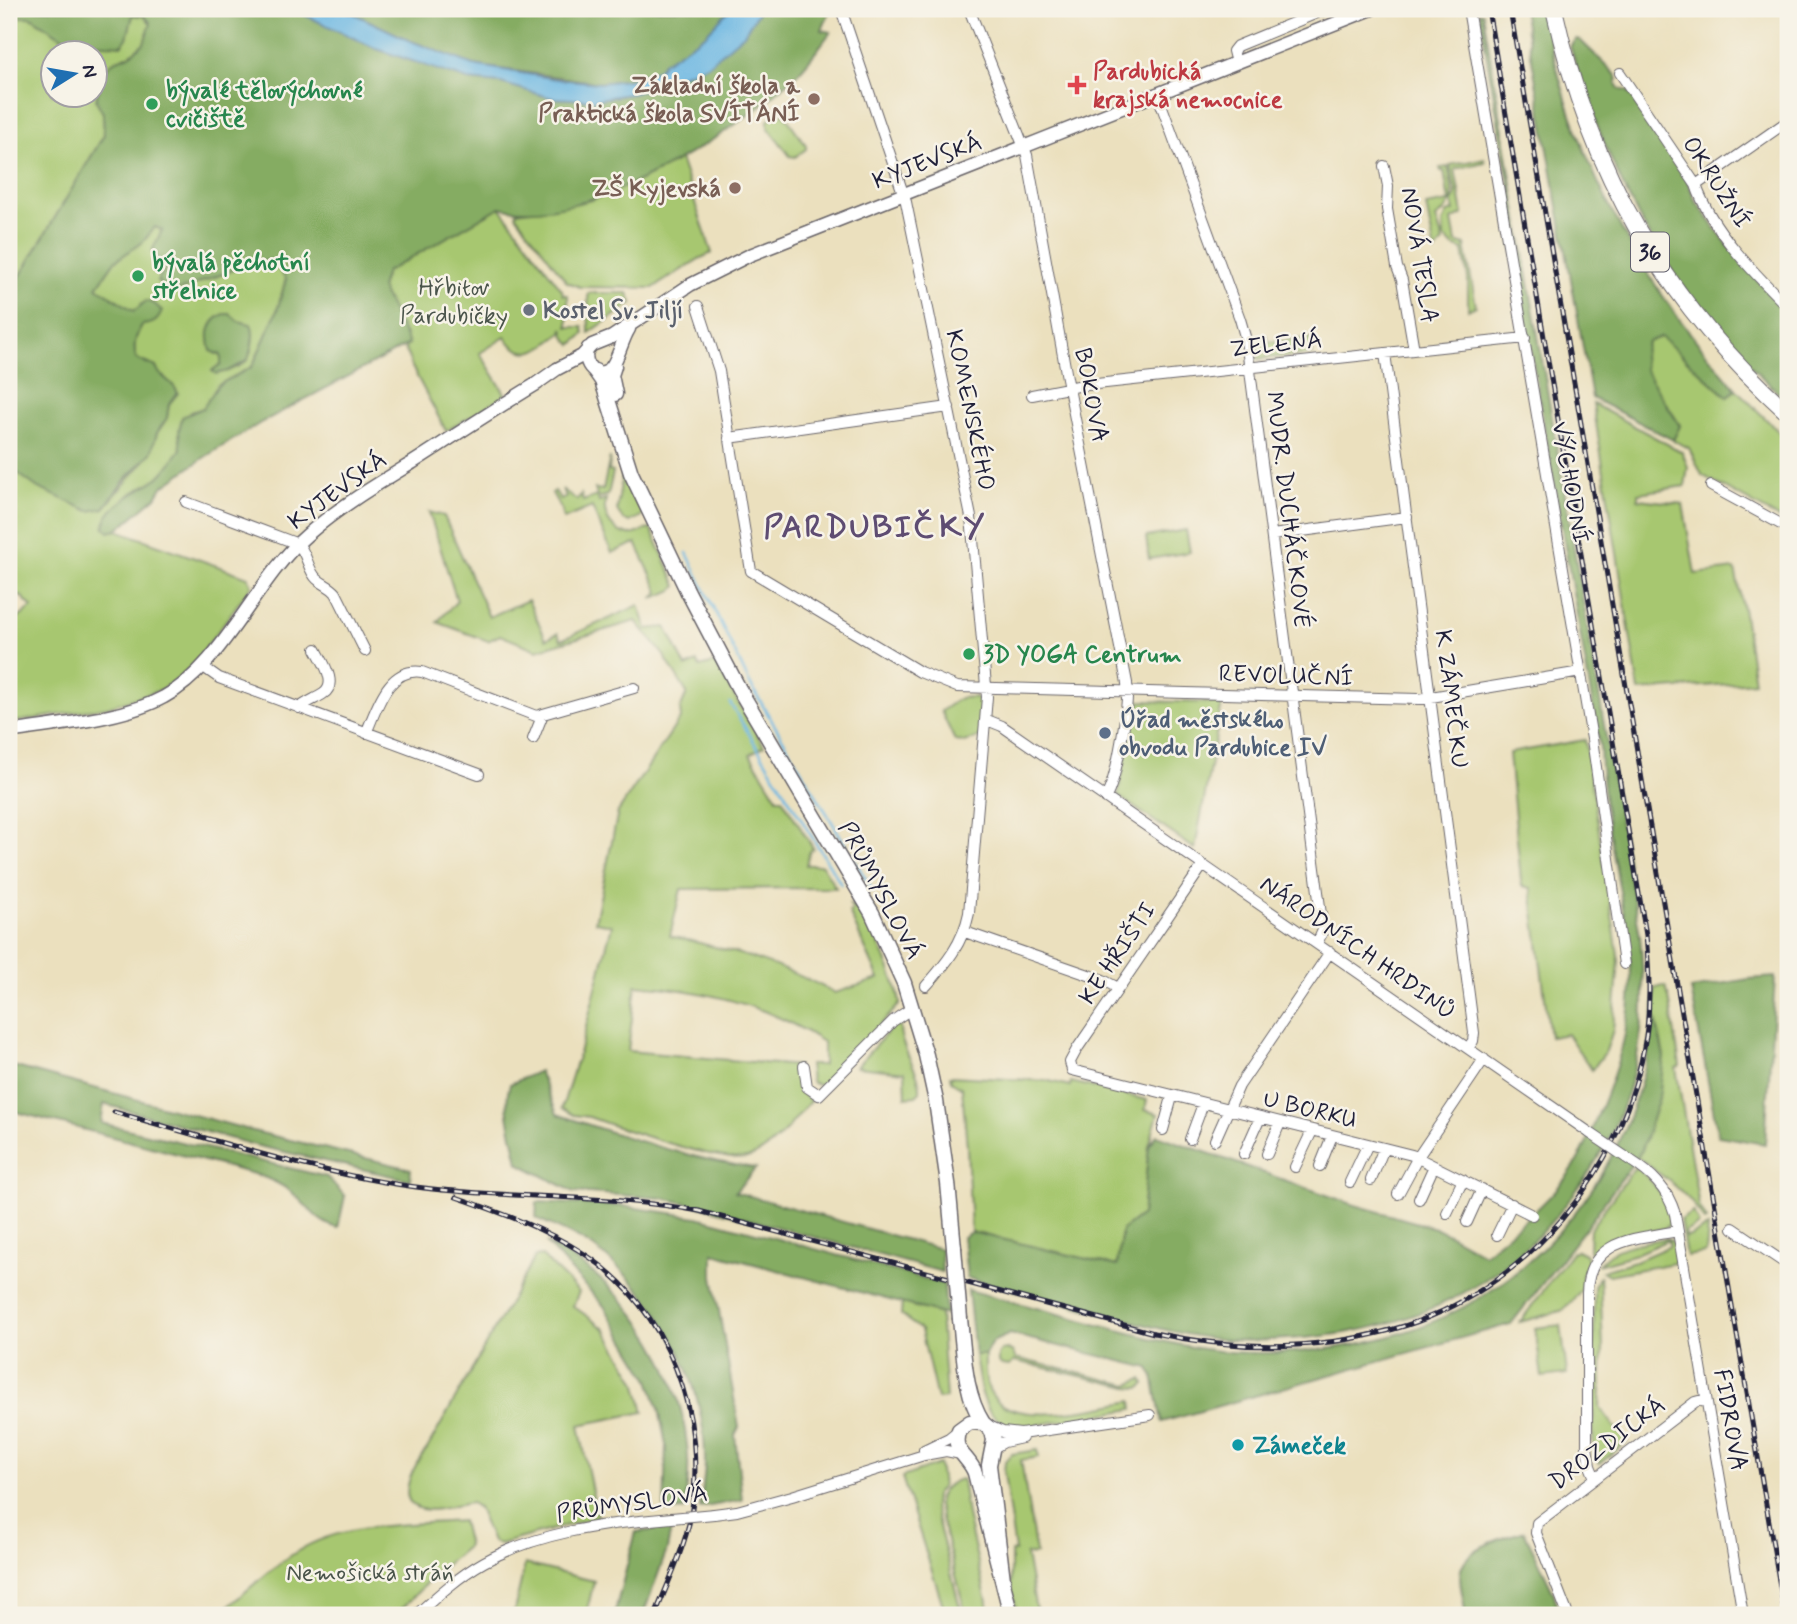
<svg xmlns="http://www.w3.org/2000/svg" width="1797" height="1624" font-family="Mynerve,sans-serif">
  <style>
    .green { fill: #a7c76f; stroke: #647455; stroke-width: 2; fill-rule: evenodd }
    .forest { fill: #85ac62; stroke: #54674e; stroke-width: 2 }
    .water { fill: #69b6e2; stroke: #466c8e; stroke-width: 2 }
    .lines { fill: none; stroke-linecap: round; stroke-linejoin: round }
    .stream { stroke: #69b6e2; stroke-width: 2.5 }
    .minor-casing { stroke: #686469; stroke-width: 12 }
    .tertiary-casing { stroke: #686469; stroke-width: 15 }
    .secondary-casing { stroke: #686469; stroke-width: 17 }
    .primary-casing { stroke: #686469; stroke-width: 18 }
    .minor { stroke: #fff; stroke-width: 10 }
    .tertiary { stroke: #fff; stroke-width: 12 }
    .secondary { stroke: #fff; stroke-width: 14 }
    .primary { stroke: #fff; stroke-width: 16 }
    .rail-casing { stroke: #22223b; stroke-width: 5 }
    .rail { stroke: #f7f3e8; stroke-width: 2.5; stroke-dasharray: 8; stroke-linecap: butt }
    .minor-bridge-casing { stroke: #686469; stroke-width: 12; stroke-linecap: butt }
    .secondary-bridge-casing { stroke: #686469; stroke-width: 17; stroke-linecap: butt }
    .minor-bridge { stroke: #fff; stroke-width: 10 }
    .secondary-bridge { stroke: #fff; stroke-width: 14 }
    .health-dot { fill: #e0444e; stroke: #f7f3e8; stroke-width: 2.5 }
    .education-dot { fill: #8d6e63; stroke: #f7f3e8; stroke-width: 2.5 }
    .leisure-dot { fill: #2e9e5b; stroke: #f7f3e8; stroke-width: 2.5 }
    .worship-dot { fill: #6b7280; stroke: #f7f3e8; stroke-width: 2.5 }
    .service-dot { fill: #5c6f8a; stroke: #f7f3e8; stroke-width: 2.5 }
    .culture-dot { fill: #0f9aa8; stroke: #f7f3e8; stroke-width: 2.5 }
    .labels { text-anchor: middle; stroke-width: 5; stroke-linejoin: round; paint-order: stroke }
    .shield { fill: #f7f3e8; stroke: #62616f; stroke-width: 2 }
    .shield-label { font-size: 23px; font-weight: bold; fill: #22223b }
    .health-label { font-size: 24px; font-weight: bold; fill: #be3a42; stroke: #f7f3e8; text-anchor: start }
    .education-label { font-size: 24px; font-weight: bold; fill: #785e54; stroke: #f7f3e8; text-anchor: end }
    .leisure-label { font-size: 24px; font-weight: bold; fill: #27864d; stroke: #f7f3e8; text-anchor: start }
    .street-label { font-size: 24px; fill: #22223b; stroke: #f7f3e8 }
    .park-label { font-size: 24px; fill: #4a544b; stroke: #f7f3e8 }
    .worship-label { font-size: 24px; font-weight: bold; fill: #5b616d; stroke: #f7f3e8; text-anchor: start }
    .service-label { font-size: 24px; font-weight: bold; fill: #4e5e75; stroke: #f7f3e8; text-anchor: start }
    .culture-label { font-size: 24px; font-weight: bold; fill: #0d838f; stroke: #f7f3e8; text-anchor: start }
    .district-label { font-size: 32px; font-weight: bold; letter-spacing: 2px; fill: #5e4c72; stroke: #f7f3e8 }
  </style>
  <rect width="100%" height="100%" fill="#f7f3e8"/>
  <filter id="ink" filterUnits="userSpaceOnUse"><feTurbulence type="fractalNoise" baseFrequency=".0143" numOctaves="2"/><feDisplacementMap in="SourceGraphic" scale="14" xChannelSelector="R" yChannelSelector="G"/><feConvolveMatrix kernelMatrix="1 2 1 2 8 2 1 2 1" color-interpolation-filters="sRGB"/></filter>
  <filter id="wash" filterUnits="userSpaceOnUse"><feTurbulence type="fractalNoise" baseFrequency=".00686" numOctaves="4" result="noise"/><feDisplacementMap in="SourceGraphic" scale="28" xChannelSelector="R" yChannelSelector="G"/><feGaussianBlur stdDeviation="1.57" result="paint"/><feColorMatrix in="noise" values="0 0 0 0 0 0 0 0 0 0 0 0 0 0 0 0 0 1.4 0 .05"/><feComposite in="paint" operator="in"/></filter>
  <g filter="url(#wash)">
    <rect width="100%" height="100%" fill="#ebe0be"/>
    <path class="green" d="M133,15L144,16L151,23L144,43L130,55L114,61L104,71L96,100L103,113L104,135L9,295V20L15,17H31L70,42L127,38ZM52,52H94V94H52Z
      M778,113L784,114L806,145V149L795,157L790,156L768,127V120Z
      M680,159L712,253L699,259L653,288L580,287L567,282L516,215L517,212L592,200Z
      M1484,159L1485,162L1455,169L1463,214L1452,220L1456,242L1465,245L1476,306L1468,310V278L1463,250L1453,246L1444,238L1443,223L1447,213L1454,211L1452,202L1456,194L1450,165Z
      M1448,167C1453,191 1458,202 1436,218L1443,242L1435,252L1426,206L1449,202L1444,171H1441L1440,168Z
      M500,207L562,290L563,295H568V327H583L584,334L572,345L565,337L563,328L562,333C541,349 524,364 505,337L480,353L506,395L446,431L412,367L404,346L409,344L381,288L386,272Z
      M155,227L162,230L166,268L175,292L249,264L272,260L286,279L277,311L252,367L218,385L204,408L190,412L179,431L181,449L170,465L158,478L129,495L105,521L109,531L117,530L248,577L252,585L196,661L179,678L158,691L107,707L9,723V626L32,607L21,596L9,600V467L90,511L104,508L151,453L157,433L167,418L169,404L165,377L158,374L156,367L136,359C133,345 135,337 142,325L134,311L97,287L115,261L143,242ZM230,314L238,321L250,324C257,354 246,374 214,369L221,364V355L214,353Z
      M588,293H628L632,303L589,333Z
      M1267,336L1268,342L1310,338L1313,354L1258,359L1255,348L1257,347L1256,337Z
      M1661,336L1727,396L1736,389L1788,441V523L1702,475L1689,448L1673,440L1680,425L1645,370L1643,356L1647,342Z
      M1593,404L1682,452L1688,467L1685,486L1638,493V499L1683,504L1695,574L1735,569L1744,614L1754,682L1639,691Z
      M610,457L609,471L613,472L608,495L598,498L599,502L606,499C601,517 615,537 635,534C641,532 645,529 651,529L677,586L673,590L652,599L659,592L636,543L612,553L592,507L564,519L561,512L562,511L552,493L555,491L561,500L566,497L562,489L577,500L581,494L583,501L597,496L595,489L603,490Z
      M623,469L643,511L642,516L630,522L623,520L617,510Z
      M429,512L444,516L489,617L528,600L546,639L558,633L561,640L639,605L647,629L666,627L686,667L697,662L700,667L715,663L764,746L750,754L777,798H782L813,848L809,853L806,865H822L836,888L681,889L670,936C728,949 783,965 835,993L879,979L849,912L853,910L850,905L857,907C871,919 898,985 900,1004L824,1085H818L811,1082L809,1065H823V1042C767,1004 703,990 636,985L628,1051L798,1066C798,1081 797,1092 811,1100C794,1120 774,1150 747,1158C725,1164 616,1127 589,1117L574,1115L562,1108L582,1043L612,925L595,922L618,812L681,717L680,710L687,693L663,654L636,621L537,650L500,635L488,641L437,622L457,601Z
      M1186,530L1190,552L1149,559L1146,537Z
      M960,698L974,697L981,702V737L964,742L955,741L941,711Z
      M1136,701L1222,703L1195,849L1118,796Z
      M1585,740L1619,961L1613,1030L1606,1051L1592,1070L1567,1034L1550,1037L1531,888L1522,886L1521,881L1509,753Z
      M1665,986L1669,997L1680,1066L1676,1068L1699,1206L1707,1220L1704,1221C1690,1193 1662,1176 1637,1157L1642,1150L1664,1057L1654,1011L1655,988Z
      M895,1024L900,1027C900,1050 922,1073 920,1092L916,1096L906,1097L905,1072L856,1067Z
      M950,1076L1049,1081L1070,1086L1071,1082L1147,1100L1145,1110L1158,1114L1149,1146L1142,1215L1122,1230L1117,1266L971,1232L967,1147L962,1088L951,1081Z
      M1635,1167C1653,1181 1669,1198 1672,1221L1666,1228L1617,1238L1604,1245L1592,1256L1589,1250L1590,1229Z
      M1693,1212L1699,1224L1685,1232L1686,1238L1708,1227L1706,1253L1686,1256L1680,1220Z
      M1667,1238L1675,1243L1680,1262L1609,1275L1602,1271L1638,1260L1670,1246L1668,1240L1636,1254L1598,1265C1614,1244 1643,1243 1667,1238Z
      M1577,1250L1585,1254L1588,1261L1582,1276V1289L1564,1310L1520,1322L1572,1252Z
      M542,1256L579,1292L573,1306L605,1329L636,1381L644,1412L579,1425L597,1517L500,1544L492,1542L478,1508L471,1503C455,1505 437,1512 421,1509C392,1502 416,1461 427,1449L535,1257Z
      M1600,1275L1603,1349L1600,1408L1627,1442L1600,1463L1594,1455L1593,1445L1594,1287Z
      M902,1303L940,1314L946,1398L937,1399L921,1330L901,1315Z
      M1561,1325L1567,1374L1542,1377L1535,1328Z
      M1007,1349L1013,1352L1015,1358L1129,1385L1142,1379L1145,1384L1140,1388L1128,1387L1015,1361L1009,1366L1002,1365L998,1362V1355L1002,1350Z
      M975,1355H985C985,1367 984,1382 991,1393C1011,1430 1099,1407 1132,1401L1133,1409L1018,1428L1004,1426C1000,1420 993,1417 989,1410C979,1393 978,1373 975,1355Z
      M1037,1450L1039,1457L1021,1460L1036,1554L1026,1555L1037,1615H1018L1011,1588V1552L1015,1551L1004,1474L1005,1461L1012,1454Z
      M939,1464L942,1486L935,1496L934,1507L962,1615H946L902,1477Z
      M962,1479L967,1515L990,1615H966L938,1506C938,1492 949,1481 962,1479Z
      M462,1521L468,1546L433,1576L396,1615H218C244,1594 270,1568 298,1551C344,1522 409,1525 462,1521Z
      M525,1564L594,1581L586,1615H513Z"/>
    <path class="forest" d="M9,9H292L377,49L468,80L501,83L552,98L594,100L635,93L744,34L760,9H831L822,30L831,32C819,47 808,64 794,77C733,135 586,229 500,207L386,272L381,288L409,344L262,422L205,457L162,487L156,497L117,530L109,532L104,527C106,504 146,488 160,476C168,468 174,458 181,449L179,431L182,417L203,408L218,385L252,367L277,311L286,279L271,260L249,264L175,292L157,281L166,268L152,251L162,230L155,227L143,242L115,261L97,287L134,311L146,301L155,304L162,311C158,322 153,324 142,325C135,337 133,345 136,359L156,367C160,379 172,379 178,393L169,404L167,418L157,433L151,453L124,481L104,508L89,511L38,488L9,467V295L104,135L103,113L96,100L104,71L114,61L130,55L144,43L151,23L144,16L133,15L127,38L122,45L70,42L31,17H15L9,20Z
      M344,9H730L705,35L663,63L659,69L634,79L600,83L473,65L411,41Z
      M1523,9H1543C1561,101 1595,191 1646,270C1672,313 1704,351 1736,389L1728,397L1661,337L1647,342L1643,356L1645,370L1680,426L1673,440L1592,398Z
      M1479,12L1483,13L1640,936C1643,968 1645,999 1641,1031C1634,1089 1611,1144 1576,1191C1508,1285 1418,1329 1303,1338C1278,1340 1254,1342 1229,1340C1187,1337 1146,1325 1105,1314C1059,1302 1013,1290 967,1278L963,1237L971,1232L1117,1266L1122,1230L1142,1215L1149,1146L1157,1135L1355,1205L1439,1229L1484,1254C1516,1227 1552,1201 1575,1165C1584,1150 1591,1133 1597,1117C1621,1061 1637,1008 1629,947C1620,880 1602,814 1600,747L1504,196L1511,194Z
      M1576,39L1580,40L1615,74L1618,79L1616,83L1619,89L1628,91L1686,177L1695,200L1727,244L1788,315V402C1765,380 1741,358 1720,334C1646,251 1602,151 1570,46Z
      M224,314H230L238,321L251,324C256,333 251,350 248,360L228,371L216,374L212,371L221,364V355L211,351C207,335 207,322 224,314Z
      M1775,977L1765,1144L1718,1136L1691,989L1749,979Z
      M1654,1011L1664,1057L1659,1098L1642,1150L1588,1225L1511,1324L1162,1422L1153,1376L1149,1368L1010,1334L992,1342L985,1355H975L968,1290C1014,1302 1060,1314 1106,1327C1147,1337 1188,1349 1230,1352C1285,1355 1345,1350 1398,1334C1543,1291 1641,1159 1654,1011Z
      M9,1065L257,1132L411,1169L410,1180L258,1146L104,1104L101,1123L327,1177L345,1196L338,1228C316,1223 307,1204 290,1191C279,1183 267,1178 254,1174L9,1110Z
      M539,1071L557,1114C618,1135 693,1160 756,1168L735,1192L941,1249L942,1272L700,1206L662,1198L574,1192L518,1163C514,1138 502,1108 510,1084Z
      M537,1202L622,1206L697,1217L944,1284L946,1315L713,1253V1276L739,1427L735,1435L742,1500L700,1508C702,1492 705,1476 705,1460C705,1377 659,1295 593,1247C576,1235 555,1227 536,1218Z
      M546,1243C624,1282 678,1357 687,1445C690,1467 687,1489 684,1510L664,1511L666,1445L659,1409L649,1380L604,1306Z
      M672,1523L667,1550L643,1615H614L636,1532L655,1530V1525Z
      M1524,1531L1553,1591L1560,1615H1465C1465,1602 1460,1589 1460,1577C1460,1547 1502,1539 1524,1531Z"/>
    <path class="water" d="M292,9H344L411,41L473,65L557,79L600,83L634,79L659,69L663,63L705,35L730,9H760L744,34L708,65L635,93L594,100L552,98L501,83L468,80L377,49Z"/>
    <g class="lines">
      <path class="stream" d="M687,553L750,684L873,891
        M730,703L841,884"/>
    </g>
  </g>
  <g filter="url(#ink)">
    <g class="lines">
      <defs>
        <path id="minor" d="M841,9L906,202L971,517L987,697L969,913C963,943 946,964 926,986
          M969,9L1027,155L1067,378L1127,683C1129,705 1117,778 1106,797
          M1468,9L1592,739L1624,964
          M1236,63L1233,51L1237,46L1327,9
          M1620,73L1696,185C1711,230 1755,274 1788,307
          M1157,93L1240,319L1246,340L1323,930L1317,944
          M1384,166L1388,186L1387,209L1397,267L1402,280L1414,350
          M1696,185L1788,121
          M698,306L719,371L751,571L920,672L957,687L1419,699L1581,672
          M1385,353L1474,1033L1473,1041L1468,1048
          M1032,395L1078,386L1525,338
          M729,438L949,407
          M1711,486L1788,528
          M186,502L298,544C307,553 308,571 317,579C324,585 330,586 336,593L365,651
          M1272,535L1407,517
          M202,666L219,678L479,774
          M299,708C307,702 315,699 323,694C339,684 322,661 316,649
          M987,720L1002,726L1590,1133
          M366,733C377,709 387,667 422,672L536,716L634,688
          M533,739L543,714
          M1203,865L1077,1049L1070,1062L1072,1070L1412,1155L1532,1215
          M965,932L1103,980L1118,988
          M804,1066L807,1087L819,1095L893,1021L912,1008
          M1163,1130L1172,1097
          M1190,1139L1203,1104
          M1215,1140L1239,1086L1330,952
          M1244,1154L1260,1118
          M1267,1154L1280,1123
          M1630,1160C1652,1174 1667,1188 1675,1214L1743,1615
          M1320,1166L1332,1136
          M1295,1167L1312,1131
          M1371,1180L1384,1148
          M1350,1182L1368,1144
          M1398,1194L1418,1157L1484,1059
          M1419,1199L1434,1166
          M1447,1213L1463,1180
          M1467,1222L1482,1189
          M1733,1228L1788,1265
          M1497,1235L1512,1204
          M989,1426L1003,1432L1021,1434L1150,1415
          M993,1448L1004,1442L1022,1438
          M924,1450L949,1438L959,1430
          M1595,1478L1590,1466L1587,1447V1293C1588,1238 1636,1239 1678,1231
          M714,1514L737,1511L792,1496L924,1455L946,1451L961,1454
          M416,1615C437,1596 459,1576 484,1562C537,1533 601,1524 661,1519
          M1568,1615L1536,1533L1537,1523L1695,1402L1706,1399"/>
        <path id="tertiary" d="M588,348C582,361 593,379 608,370C617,365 622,339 629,329
          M533,386L557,369L582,356L592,345L612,337L690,285L750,255L1372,9
          M9,732C56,724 122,720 164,697C222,667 256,579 307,535C339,507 376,485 412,463C454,436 495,409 538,383"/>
        <path id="secondary" d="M614,366L611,375L615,394
          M595,371L602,381L631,473L688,592L739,689L872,913L904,983L926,1055L936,1101L948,1183L954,1248
          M960,1319C964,1353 964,1394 983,1423
          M1004,1588L989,1465L994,1440L992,1431L983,1423L970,1422L959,1430C950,1451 969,1456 975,1473L1011,1615"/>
        <path id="primary" d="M1554,9C1590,172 1664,301 1788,413"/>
      </defs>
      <use href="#minor" class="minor-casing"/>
      <use href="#tertiary" class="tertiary-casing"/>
      <use href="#secondary" class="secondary-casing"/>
      <use href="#primary" class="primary-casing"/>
      <use href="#minor" class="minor"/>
      <use href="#tertiary" class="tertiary"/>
      <use href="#secondary" class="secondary"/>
      <use href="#primary" class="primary"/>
      <defs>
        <path id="rail" d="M1510,9L1785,1615
          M114,1112C216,1140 319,1175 424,1188C515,1199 608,1194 699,1211L1154,1333C1233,1350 1315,1351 1394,1329C1527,1292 1626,1169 1646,1036C1651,1002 1649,969 1646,935L1488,9
          M456,1197C499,1212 544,1228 583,1253C669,1308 708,1417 691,1515C684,1549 668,1583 655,1615"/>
      </defs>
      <use href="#rail" class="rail-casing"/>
      <use href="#rail" class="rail"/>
      <defs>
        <path id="minor-bridge" d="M1590,1133L1630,1160
          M661,1519L714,1514"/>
        <path id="secondary-bridge" d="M954,1248L960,1319"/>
      </defs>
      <use href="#minor-bridge" class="minor-bridge-casing"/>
      <use href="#secondary-bridge" class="secondary-bridge-casing"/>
      <use href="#minor-bridge" class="minor-bridge"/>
      <use href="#secondary-bridge" class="secondary-bridge"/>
    </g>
  </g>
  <path class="health-dot" d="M1073.5 74.5h7v7h7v7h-7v7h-7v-7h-7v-7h7z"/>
  <g class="education-dot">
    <circle cx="814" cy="99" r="7"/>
    <circle cx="735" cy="188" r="7"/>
  </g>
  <g class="leisure-dot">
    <circle cx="152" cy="104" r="7"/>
    <circle cx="138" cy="276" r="7"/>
    <circle cx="969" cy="654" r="7"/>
  </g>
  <circle class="worship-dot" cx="529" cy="310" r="7"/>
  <circle class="service-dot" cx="1105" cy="733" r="7"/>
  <circle class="culture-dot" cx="1238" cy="1445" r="7"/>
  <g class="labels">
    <rect class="shield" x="1631" y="232.5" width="38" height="39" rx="5"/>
    <g class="shield-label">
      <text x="1650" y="260">36</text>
    </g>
    <g class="health-label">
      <text x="1093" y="79">Pardubická<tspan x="1093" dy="28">krajská nemocnice</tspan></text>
    </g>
    <g class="education-label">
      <text x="800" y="93">Základní škola a<tspan x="800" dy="28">Praktická škola SVÍTÁNÍ</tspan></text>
      <text x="721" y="196">ZŠ Kyjevská</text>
    </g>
    <g class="leisure-label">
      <text x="166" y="98">bývalé tělovýchovné<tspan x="166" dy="28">cvičiště</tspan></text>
      <text x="152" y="270">bývalá pěchotní<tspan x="152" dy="28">střelnice</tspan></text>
      <text x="983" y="662">3D YOGA Centrum</text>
    </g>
    <g class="street-label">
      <text transform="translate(927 161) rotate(-21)" y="8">KYJEVSKÁ</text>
      <text transform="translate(1717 182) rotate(57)" y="8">OKRUŽNÍ</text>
      <text transform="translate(1420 255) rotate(81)" y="8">NOVÁ TESLA</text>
      <text transform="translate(1276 344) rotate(-6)" y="8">ZELENÁ</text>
      <text transform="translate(1092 395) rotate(79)" y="8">BOKOVA</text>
      <text transform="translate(971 410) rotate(78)" y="8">KOMENSKÉHO</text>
      <text transform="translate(1571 482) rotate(80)" y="8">VÝCHODNÍ</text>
      <text transform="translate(337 490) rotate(-36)" y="8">KYJEVSKÁ</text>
      <text transform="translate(1289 510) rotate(83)" y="8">MUDR. DUCHÁČKOVÉ</text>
      <text transform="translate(1286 675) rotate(2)" y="8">REVOLUČNÍ</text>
      <text transform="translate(1452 699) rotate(83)" y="8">K ZÁMEČKU</text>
      <text transform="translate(881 890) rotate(62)" y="8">PRŮMYSLOVÁ</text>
      <text transform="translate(1358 947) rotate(35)" y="8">NÁRODNÍCH HRDINŮ</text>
      <text transform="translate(1117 953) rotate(-56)" y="8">KE HŘIŠTI</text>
      <text transform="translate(1310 1109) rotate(14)" y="8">U BORKU</text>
      <text transform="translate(1731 1420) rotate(80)" y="8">FIDROVA</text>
      <text transform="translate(1607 1443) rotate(-37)" y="8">DROZDICKÁ</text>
      <text transform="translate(632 1503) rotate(-8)" y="8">PRŮMYSLOVÁ</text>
    </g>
    <g class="park-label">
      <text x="454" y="295">Hřbitov<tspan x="454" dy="28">Pardubičky</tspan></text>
      <text x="370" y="1580">Nemošická stráň</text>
    </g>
    <g class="worship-label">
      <text x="543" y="318">Kostel Sv. Jiljí</text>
    </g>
    <g class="service-label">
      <text x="1119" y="727">Úřad městského<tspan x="1119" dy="28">obvodu Pardubice IV</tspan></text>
    </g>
    <g class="culture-label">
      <text x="1252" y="1453">Zámeček</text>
    </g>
    <g class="district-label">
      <text x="875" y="537">PARDUBIČKY</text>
    </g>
  </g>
  <rect width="1797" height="1624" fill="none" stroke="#f7f3e8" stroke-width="35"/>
  <g transform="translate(74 74) rotate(79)"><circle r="33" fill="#f7f3e8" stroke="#a29fa3" stroke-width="2"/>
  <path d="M0-5L12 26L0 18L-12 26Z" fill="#1f6fb2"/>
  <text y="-10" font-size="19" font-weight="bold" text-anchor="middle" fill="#22223b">N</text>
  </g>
</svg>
